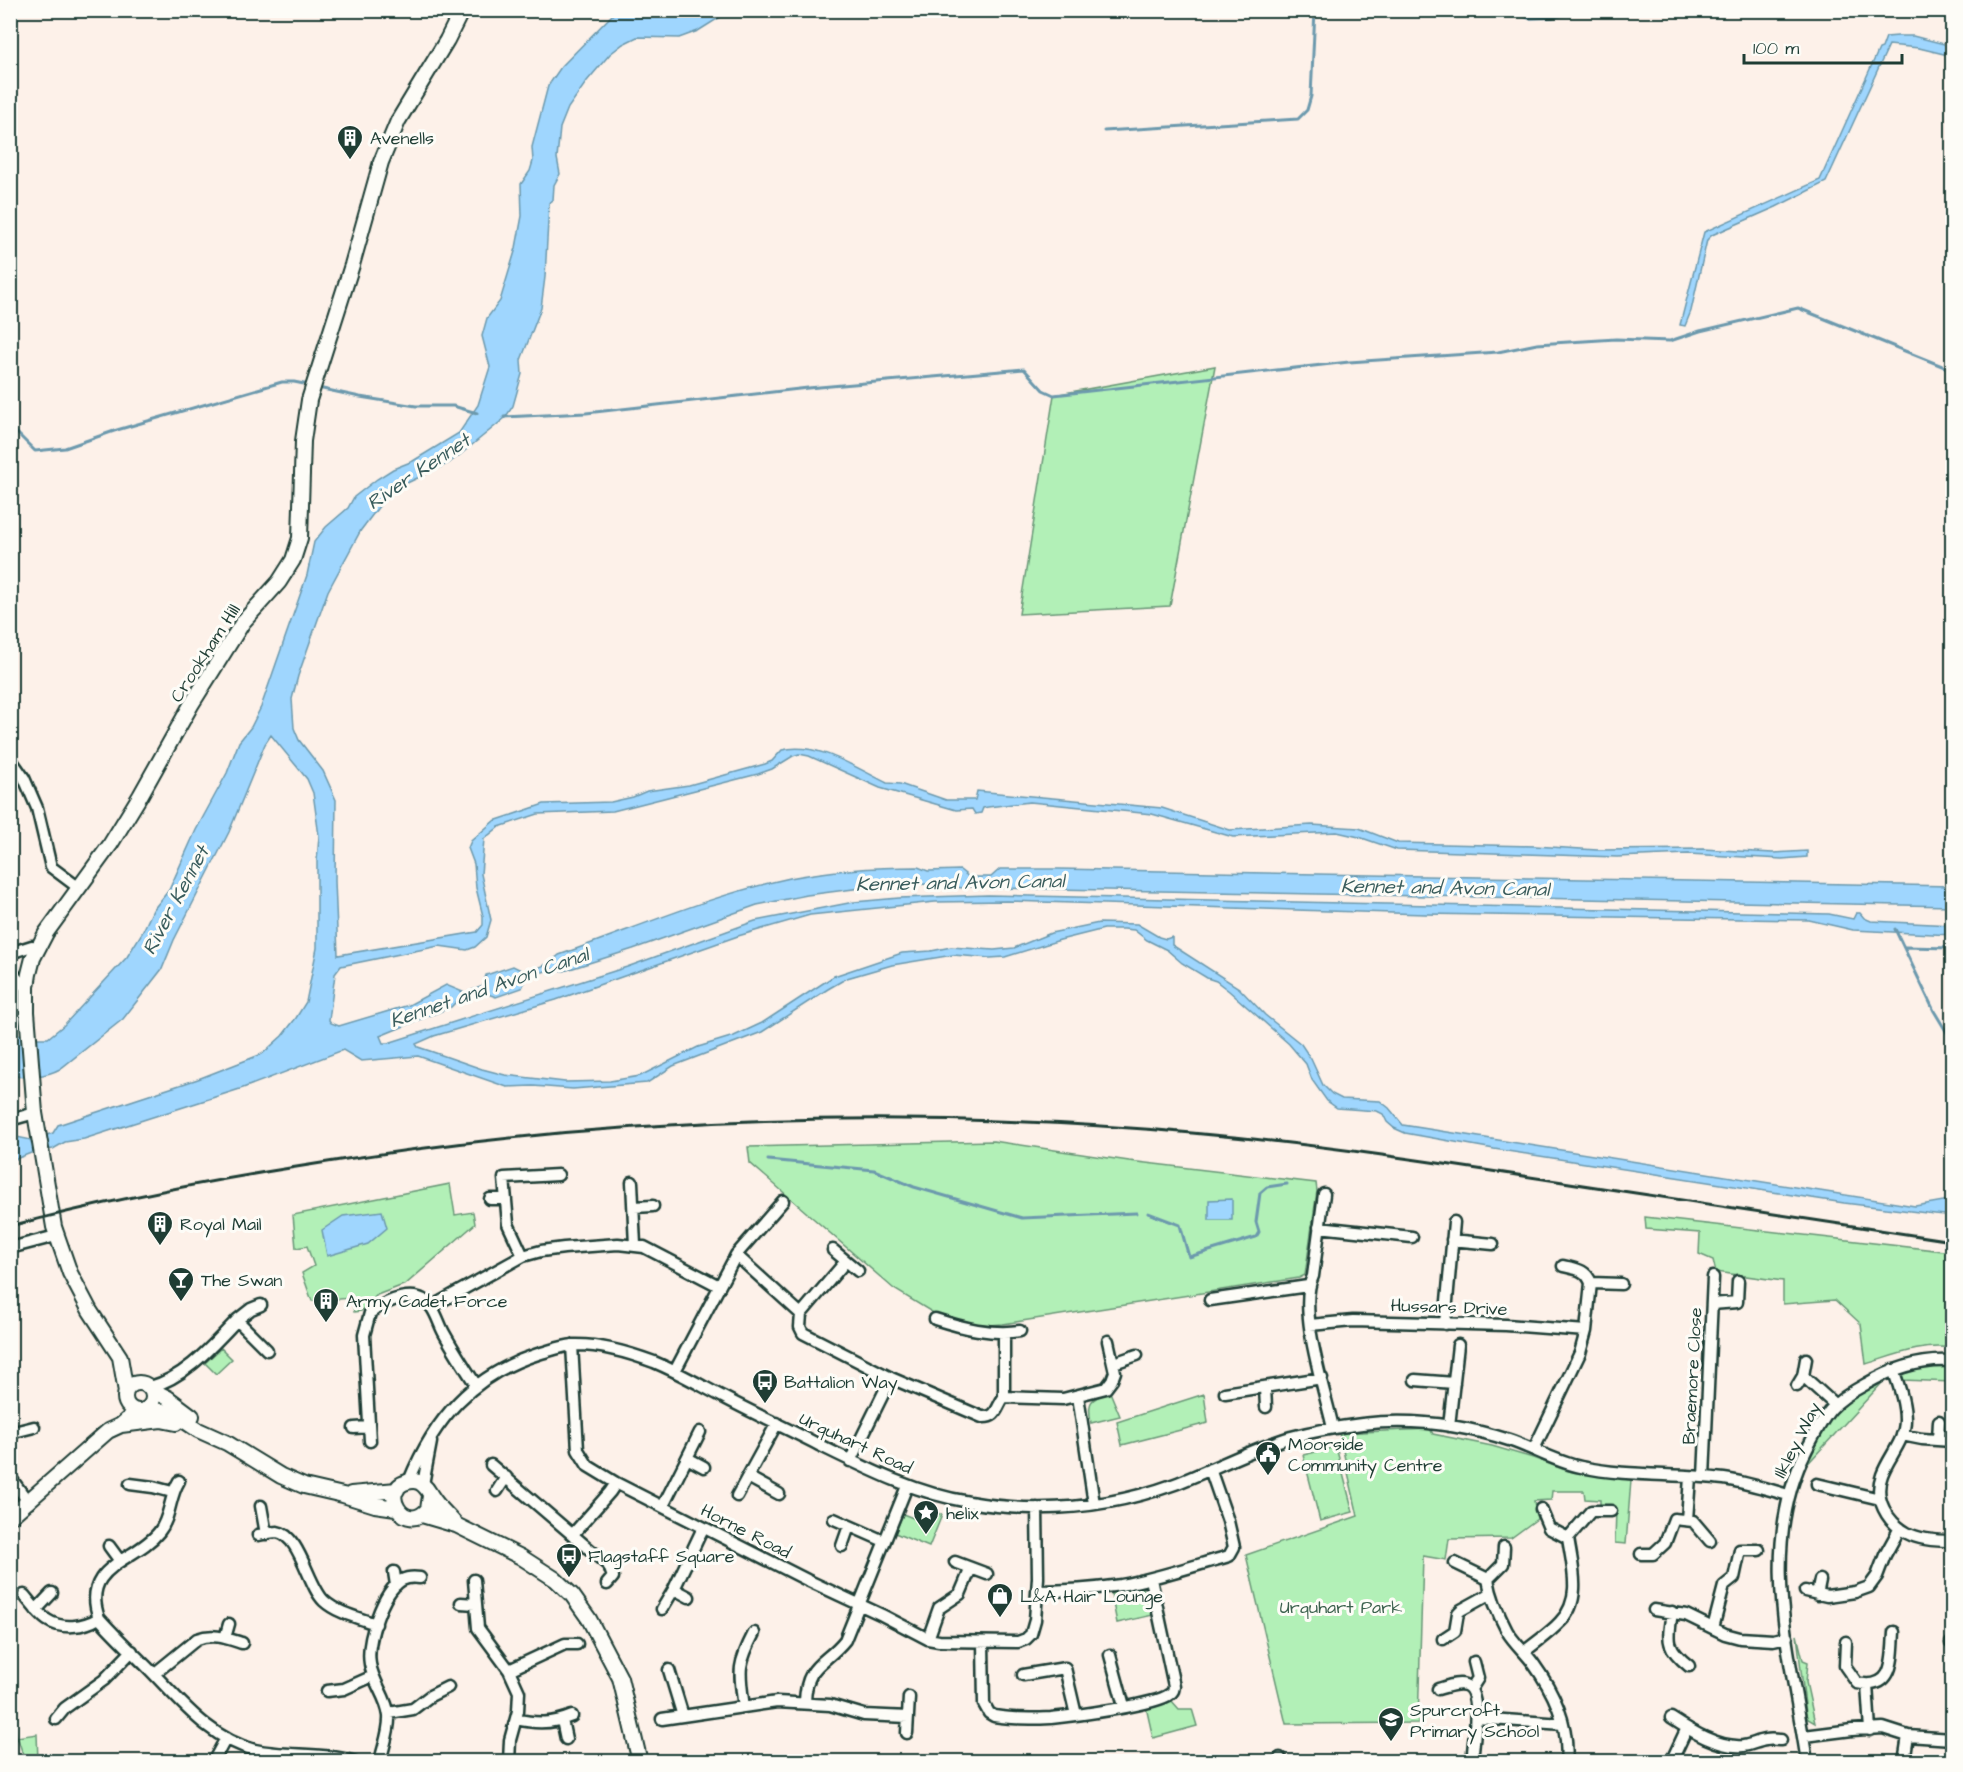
<svg xmlns="http://www.w3.org/2000/svg" width="1963" height="1772" font-family="'Architects Daughter',sans-serif">
  <style>
    .green { fill: #b2f0b7; stroke: #689676; stroke-width: 1.5 }
    .water { fill: #9fd6fe; stroke: #6c99ad; stroke-width: 1.5 }
    .lines { fill: none; stroke-linecap: round; stroke-linejoin: round }
    .stream { stroke: #6c99ad; stroke-width: 3 }
    .street-casing { stroke: #1f3d34; stroke-width: 15 }
    .secondary-casing { stroke: #1f3d34; stroke-width: 18 }
    .street { stroke: #fdfcf7; stroke-width: 10 }
    .secondary { stroke: #fdfcf7; stroke-width: 14 }
    .rail { stroke: #1f3d34; stroke-width: 3 }
    .labels { text-anchor: middle; stroke-width: 6; stroke-linejoin: round; paint-order: stroke }
    .poi-label { font-size: 18px; fill: #1f3d34; stroke: #fdfcf7; text-anchor: start }
    .street-label { font-size: 18px; fill: #1f3d34; stroke: #fdfcf7 }
    .park-label { font-size: 18px; fill: #3c614e; stroke: #fdfcf7 }
    .water-label { font-size: 20px; font-style: italic; fill: #395c5c; stroke: #fdfcf7 }
  </style>
  <rect width="100%" height="100%" fill="#fdf1e9"/>
  <filter id="ink" filterUnits="userSpaceOnUse"><feTurbulence type="fractalNoise" baseFrequency=".0167" numOctaves="2"/><feDisplacementMap in="SourceGraphic" scale="12" xChannelSelector="R" yChannelSelector="G"/><feConvolveMatrix kernelMatrix="1 2 1 2 8 2 1 2 1" color-interpolation-filters="sRGB"/></filter>
  <g filter="url(#ink)">
    <path class="green" d="M1215,366L1170,606L1019,614L1054,395Z
      M993,1141L1129,1161L1316,1183L1317,1191L1305,1275L1299,1278L1003,1324L990,1325L966,1323L940,1317L894,1289L750,1163L748,1147Z
      M450,1184L455,1215L473,1212L475,1224L406,1284L377,1295L361,1311L354,1312L352,1298L312,1301L302,1273L314,1266L307,1246L296,1248L293,1215Z
      M1645,1217L1952,1252V1348C1924,1343 1893,1356 1866,1364L1861,1324L1835,1300L1783,1304V1281L1716,1272L1713,1260L1699,1254L1700,1233L1646,1229Z
      M221,1348L232,1359L216,1374L205,1363Z
      M1952,1361V1382L1903,1380L1902,1372Z
      M1881,1384L1801,1471C1818,1437 1838,1387 1881,1384Z
      M1110,1392L1120,1416L1091,1423C1087,1401 1090,1399 1110,1392Z
      M1204,1394L1208,1423L1122,1445L1117,1422Z
      M1430,1429L1433,1434L1492,1446L1533,1458L1568,1471L1631,1480L1626,1544L1615,1543L1616,1508L1600,1507V1500L1585,1499L1584,1491H1552L1551,1500L1534,1501L1537,1519L1511,1538L1449,1539L1446,1560L1423,1556L1418,1723L1286,1724L1246,1555L1358,1516L1339,1433Z
      M1336,1447L1353,1512L1320,1521L1303,1455Z
      M928,1509L942,1515L929,1547L895,1533L903,1514L923,1522Z
      M1143,1588L1148,1595L1153,1615L1117,1623L1111,1593Z
      M1797,1635L1803,1660L1808,1662L1806,1682L1815,1723L1808,1719L1806,1714Z
      M1171,1700L1179,1709H1192L1197,1726L1153,1738L1146,1707Z
      M10,1701L17,1737L37,1734L38,1761H25L18,1739L11,1741Z"/>
    <path class="water" d="M616,11H650L660,15H672L684,11H730L698,31L679,38L637,37L623,44L610,54L587,81L568,108L560,128L557,158L560,174L554,185L553,200L549,203L545,277L541,308L521,360L522,374L513,406L505,418L461,454L449,463L405,484L386,497L361,530L328,591L298,676L292,699L294,728L299,740L323,771L336,800L335,881L338,955L477,932L483,925V916L476,888L474,864L468,848L471,841L494,821L544,804L611,802L633,797L647,791L689,785L765,764L772,761L782,750C817,741 856,768 887,783L900,784L946,800H975L977,791L1162,808L1230,830L1312,825L1359,828L1398,843L1535,846L1597,850L1703,849L1773,853L1807,851V857L1782,859L1688,854L1617,857L1397,850L1359,837L1337,832L1233,837L1152,814L1030,802L988,807L983,808L981,813L975,814L972,809L956,810L880,788L809,756L799,754L793,756L772,769L758,774L613,811L538,814L499,827L484,839L481,874L491,920L486,937L475,947L467,950L439,946L341,966L335,974L329,1020L331,1023L339,1026L409,1005L446,985L465,993L483,986L486,975L513,966L525,972C538,968 549,965 559,955C636,928 711,895 790,878C832,870 876,867 918,867L928,871L960,870L969,877H991L1000,869H1059L1952,886V906L1053,889L989,888L986,884L963,888L929,884L877,886L807,895L757,905L633,949L564,971L552,969L527,977L522,988L496,997L485,993L456,1002L451,1007L380,1036L383,1043H388L627,967L755,921L854,902L899,898L988,895L1786,913L1829,914L1853,919L1856,913H1860L1864,918L1871,921L1952,925V935L1853,930L1809,920L1425,914L1007,901L935,902L810,915L738,936L556,1000L434,1036L416,1044L418,1047L430,1051L482,1069L505,1075L565,1082L610,1081L640,1076L698,1047L734,1036L762,1023L834,976L902,953L931,951L951,947L994,950L1014,948L1051,933L1099,923L1137,924L1159,937L1166,939L1172,937V945L1239,988L1265,1015L1301,1044L1311,1059L1323,1085L1332,1094L1342,1099L1380,1101L1389,1108L1403,1125L1915,1206L1949,1200L1952,1203V1212L1945,1215L1935,1214L1844,1203L1494,1149L1405,1133L1394,1128L1387,1122L1383,1114L1377,1111L1337,1108L1327,1101L1312,1080L1306,1064L1289,1044L1229,991L1216,981L1207,978L1182,963L1167,950L1147,940L1134,930L1124,929H1104L1060,940L1005,957L990,958L953,955L892,965L847,978L828,989L762,1032L673,1066L647,1083L573,1089L533,1086L507,1087L418,1056L361,1061L343,1050L243,1088L84,1139L65,1142L53,1149L36,1151L11,1161V1142L17,1137L31,1140L53,1133L58,1125L198,1079L262,1054L282,1036L296,1018L306,1002L317,948V861L319,836L313,793L307,779L271,735L265,744L229,832L174,940L162,969L123,1019L60,1069C47,1076 25,1079 11,1075L10,1029L25,1038H48L64,1025L127,957L142,933L153,910L169,890L196,830L227,773L239,742L251,727L261,707L307,575L314,542L326,527L348,508L354,497L377,479L393,469L413,461L459,433L478,405L490,367L482,336L487,318L500,301L516,248L522,216L521,184L530,171L533,161L532,147L548,86L561,67Z
      M1507,11H1590L1552,18L1529,19Z
      M1898,36H1913L1952,46V56L1919,48L1889,45L1826,182L1776,207L1712,235L1707,240L1691,311L1685,326L1680,325L1704,232L1820,180L1879,49L1882,48L1886,37Z
      M1232,1199V1220H1209V1200Z
      M382,1211L387,1228L368,1244L327,1256L322,1230L343,1216Z"/>
    <g class="lines">
      <path class="stream" d="M1104,131L1298,119L1307,110L1311,96L1315,10
        M318,388L360,397L416,406H453L477,413
        M504,417L586,413L808,388L1024,369L1043,390L1054,395L1349,362L1498,352L1537,344L1616,339L1670,341L1700,331L1798,308L1952,370
        M10,426L35,451L65,448L117,430L282,382H294L309,385
        M1895,929L1934,1011L1952,1041
        M1905,947L1952,948
        M768,1160L874,1170L914,1187L1022,1218L1136,1213
        M1148,1213L1180,1225L1189,1257L1256,1237L1259,1232L1256,1222L1260,1193L1267,1187L1287,1184"/>
      <defs>
        <path id="street" d="M10,758L24,778L37,808L51,867L79,888
          M10,953L32,946L38,948
          M10,969L21,984L27,987
          M10,1120L35,1113
          M632,1182L635,1245
          M1324,1194L1313,1276C1297,1309 1325,1391 1333,1428
          M490,1199H505
          M634,1207L653,1206
          M1319,1227L1412,1237
          M1452,1240L1493,1244
          M10,1248L56,1236
          M833,1250L858,1271
          M736,1255L801,1314L800,1327L803,1333L891,1378L982,1417C998,1418 996,1407 1004,1397L1063,1399L1106,1388L1112,1380L1115,1372L1108,1341
          M523,1256L508,1224L504,1178L558,1175
          M1591,1283L1621,1284
          M1210,1300L1308,1286
          M1712,1304L1737,1302L1738,1281
          M432,1308L438,1303L523,1256L541,1251L564,1248L618,1244L644,1247L719,1286
          M801,1314L846,1261
          M935,1319C963,1328 991,1335 1020,1331
          M237,1320L251,1309L261,1305
          M1445,1324L1454,1222
          M1310,1325L1353,1321L1506,1325L1586,1331
          M572,1345L578,1450L588,1466L616,1483L807,1580L882,1615L928,1639L939,1641L1018,1642L1026,1639L1031,1634L1035,1620L1038,1578L1037,1508
          M1114,1363L1137,1355
          M1893,1370C1899,1385 1905,1403 1905,1420C1905,1441 1889,1456 1882,1475C1873,1498 1887,1522 1907,1533C1920,1540 1938,1541 1952,1541
          M675,1371L736,1255L783,1201
          M1803,1376L1834,1404
          M1415,1380L1454,1383
          M1797,1386L1803,1376L1806,1359
          M150,1387C185,1378 212,1346 237,1320L267,1350
          M1265,1388L1266,1407
          M1225,1393L1322,1378
          M1078,1396L1094,1504
          M1004,1397V1333
          M1449,1426L1458,1345
          M354,1428L369,1427
          M10,1433L34,1427
          M1902,1435L1922,1439L1952,1441
          M1938,1440L1939,1421
          M370,1441L364,1335L370,1313C386,1301 417,1286 432,1308C437,1315 440,1326 444,1333C454,1351 465,1368 476,1385
          M1534,1449L1580,1353L1586,1331L1591,1283C1586,1269 1575,1269 1563,1266
          M687,1458L704,1467
          M850,1461L891,1378
          M491,1465L609,1566L613,1577L607,1584
          M10,1477L29,1503
          M748,1477L779,1494
          M1704,1477L1713,1277
          M179,1481C169,1497 171,1517 159,1532C135,1562 80,1565 99,1618C114,1635 131,1651 147,1667C179,1699 209,1739 255,1750C288,1757 323,1752 355,1762
          M409,1481C434,1419 472,1375 538,1354C549,1351 562,1346 573,1345C600,1344 630,1353 654,1362C678,1372 700,1385 723,1397C755,1414 788,1429 819,1445C868,1469 915,1493 969,1502C1038,1514 1109,1508 1175,1484C1214,1469 1251,1449 1291,1437C1314,1431 1338,1427 1362,1424C1411,1418 1462,1425 1509,1440C1533,1448 1556,1462 1581,1467C1628,1477 1677,1473 1724,1479C1745,1482 1767,1489 1788,1495
          M130,1484L153,1487L172,1492
          M423,1484L431,1442
          M1817,1484L1880,1499
          M497,1491L506,1477
          M737,1496L777,1423
          M261,1506L266,1534
          M663,1506L700,1432
          M834,1519L884,1541
          M1687,1520L1690,1477
          M573,1534L610,1492L616,1483
          M258,1535C264,1534 271,1532 277,1532C300,1535 308,1586 324,1601C337,1613 359,1618 376,1624
          M1568,1538L1591,1511H1611
          M109,1546L120,1561
          M842,1546L849,1526
          M1641,1554H1653L1665,1543L1674,1519L1693,1521L1710,1541
          M955,1562L987,1574
          M1455,1563L1488,1579C1491,1598 1498,1614 1507,1631C1514,1643 1525,1652 1533,1663C1554,1692 1570,1725 1566,1762
          M394,1572L396,1585
          M1488,1579L1503,1564L1504,1547
          M474,1580L478,1628L509,1670L519,1692L518,1711L510,1740L509,1762
          M674,1589L689,1597
          M1038,1591C1066,1591 1093,1589 1121,1585C1158,1578 1193,1566 1229,1556L1234,1547L1228,1521L1210,1469
          M1805,1591L1827,1596L1855,1592L1869,1587L1877,1576L1885,1555L1900,1528
          M24,1595C31,1603 38,1614 47,1620C62,1630 84,1627 99,1618
          M1817,1595L1820,1580
          M461,1603L475,1604
          M662,1609L674,1589L703,1528
          M36,1610L52,1593
          M1654,1610L1686,1615L1725,1634L1740,1638L1773,1640L1787,1637
          M1672,1612C1668,1640 1665,1647 1689,1666
          M1713,1628L1724,1586L1734,1578L1740,1550H1759
          M225,1638L229,1624
          M928,1639L939,1608L960,1594L971,1568
          M1443,1639L1455,1631L1458,1613L1461,1610L1490,1594
          M983,1642L984,1704L989,1713L994,1716C1013,1719 1032,1719 1051,1718C1071,1716 1157,1705 1170,1694C1174,1691 1173,1691 1174,1686L1151,1579
          M1846,1642L1845,1666L1857,1683C1895,1691 1892,1659 1894,1632
          M1951,1643H1952
          M1524,1652C1536,1642 1550,1633 1560,1622C1583,1600 1572,1565 1568,1538L1549,1528L1541,1509
          M1110,1655L1124,1706
          M509,1670L565,1644H577
          M669,1670L683,1716
          M154,1674L197,1639C213,1633 226,1638 242,1643
          M1023,1675L1065,1668L1076,1715
          M1867,1685L1870,1730
          M1438,1689C1446,1687 1457,1682 1465,1685C1483,1691 1473,1746 1472,1762
          M1471,1689L1478,1678L1474,1662
          M327,1691L344,1689L373,1676
          M805,1702C806,1663 825,1665 845,1640L907,1486
          M744,1707C739,1671 737,1666 754,1633
          M389,1713L413,1709L430,1696L448,1687
          M1476,1718L1563,1724
          M1671,1718C1691,1731 1718,1748 1743,1746C1751,1745 1758,1741 1766,1740C1771,1739 1776,1740 1781,1740
          M56,1719L65,1708L104,1680L132,1651
          M516,1719C536,1724 553,1724 572,1716
          M662,1719L777,1702L830,1705L864,1715L908,1717
          M562,1720L566,1739
          M907,1733L909,1697
          M1804,1736L1852,1730L1883,1728L1908,1736L1952,1739
          M213,1762L226,1738
          M380,1762C383,1747 390,1731 389,1716C387,1697 373,1683 370,1664C366,1642 382,1592 402,1580C408,1577 414,1577 420,1578
          M1280,1762V1758
          M1671,1762L1687,1728
          M1807,1762C1792,1658 1756,1548 1807,1449C1826,1413 1829,1404 1866,1384C1893,1368 1921,1359 1952,1361
          M1904,1762L1908,1736"/>
        <path id="secondary" d="M125 1397a14 14 0 1 1 28 0a14 14 0 1 1-28 0Z
          M152,1390L168,1398L192,1416
          M126,1392L120,1357L90,1311L70,1273L54,1227L35,1113L27,1012V987L29,974L33,958L46,933L110,845L140,796L191,705L243,622L279,582L293,560L300,538L303,441L309,400L352,265L381,162L398,121L447,40L462,10
          M147,1410L163,1411L177,1416L198,1430L227,1443L281,1476L304,1486L343,1495L375,1505L396,1508
          M121,1425L161,1420L176,1423
          M351,1494L397,1490
          M430,1496L428,1509C405,1536 378,1490 407,1482C413,1480 420,1481 424,1486C428,1489 429,1493 432,1497C438,1507 449,1516 456,1525
          M422,1515L456,1525L521,1557L555,1579L572,1595L589,1619L620,1678L640,1762
          M10,1517L108,1431L121,1425L137,1411"/>
      </defs>
      <use href="#street" class="street-casing"/>
      <use href="#secondary" class="secondary-casing"/>
      <use href="#street" class="street"/>
      <use href="#secondary" class="secondary"/>
      <path class="rail" d="M10,1226C102,1202 196,1183 290,1168C587,1118 892,1106 1192,1133C1317,1144 1440,1163 1563,1182C1693,1202 1823,1221 1952,1241"/>
    </g>
  </g>
  <defs>
    <symbol id="building-pin" viewBox="-11 -11 22 30"><path d="M0 17L-7.5 6A9.5 9.5 0 1 1 7.5 6Z" fill="#1f3d34" stroke="#fdfcf7"/><path d="M-4-6H4V6H1V3H-1V6H-4ZM-2.5-4.3h1.7v1.8h-1.7ZM.8-4.3h1.7v1.8H.8ZM-2.5-1h1.7V.8h-1.7ZM.8-1h1.7V.8H.8Z" fill="#fff"/></symbol>
    <symbol id="bar-pin" viewBox="-11 -11 22 30"><path d="M0 17L-7.5 6A9.5 9.5 0 1 1 7.5 6Z" fill="#1f3d34" stroke="#fdfcf7"/><path d="M-6-5H6L.8 .8V4.5H3.5V6h-7V4.5H-.8V.8Z" fill="#fff"/></symbol>
    <symbol id="bus-pin" viewBox="-11 -11 22 30"><path d="M0 17L-7.5 6A9.5 9.5 0 1 1 7.5 6Z" fill="#1f3d34" stroke="#fdfcf7"/><path d="M-5-6H5V4H4V6H2V4H-2V6H-4V4H-5ZM-3.5-4V0h7V-4ZM-3.5 1.2v1.5H-2V1.2ZM2 1.2v1.5H3.5V1.2Z" fill="#fff"/></symbol>
    <symbol id="civic-pin" viewBox="-11 -11 22 30"><path d="M0 17L-7.5 6A9.5 9.5 0 1 1 7.5 6Z" fill="#1f3d34" stroke="#fdfcf7"/><path d="M-.6-6.5H3V-4.5H.6V-3L4-1V1h2V6H-6V1h2V-1L-.6-3ZM-1.2 2.5V6h2.4V2.5Z" fill="#fff"/></symbol>
    <symbol id="sight-pin" viewBox="-11 -11 22 30"><path d="M0 17L-7.5 6A9.5 9.5 0 1 1 7.5 6Z" fill="#1f3d34" stroke="#fdfcf7"/><path d="M0-6L1.8-2.2L6-1.7L2.9 1.2L3.7 5.4L0 3.3L-3.7 5.4L-2.9 1.2L-6-1.7L-1.8-2.2Z" fill="#fff"/></symbol>
    <symbol id="shop-pin" viewBox="-11 -11 22 30"><path d="M0 17L-7.5 6A9.5 9.5 0 1 1 7.5 6Z" fill="#1f3d34" stroke="#fdfcf7"/><path d="M-5-2.5h2.3a2.7 3.5 0 0 1 5.4 0H5L5.5 6h-11ZM-1.5-2.5h3a1.5 2.3 0 0 0-3 0Z" fill="#fff"/></symbol>
    <symbol id="school-pin" viewBox="-11 -11 22 30"><path d="M0 17L-7.5 6A9.5 9.5 0 1 1 7.5 6Z" fill="#1f3d34" stroke="#fdfcf7"/><path d="M0-5L7-2L0 1L-7-2ZM-4 1L0 2.5L4 1V4Q0 6-4 4Z" fill="#fff"/></symbol>
  </defs>
  <g fill-rule="evenodd">
    <use href="#building-pin" x="335" y="123" width="30" height="40"/>
    <use href="#building-pin" x="145" y="1209" width="30" height="40"/>
    <use href="#bar-pin" x="166" y="1265" width="30" height="40"/>
    <use href="#building-pin" x="311" y="1286" width="30" height="40"/>
    <use href="#bus-pin" x="750" y="1367" width="30" height="40"/>
    <use href="#civic-pin" x="1253" y="1439" width="30" height="40"/>
    <use href="#sight-pin" x="911" y="1498" width="30" height="40"/>
    <use href="#bus-pin" x="554" y="1541" width="30" height="40"/>
    <use href="#shop-pin" x="985" y="1581" width="30" height="40"/>
    <use href="#school-pin" x="1376" y="1705" width="30" height="40"/>
  </g>
  <g class="labels">
    <g class="poi-label">
      <text x="370" y="144">Avenells</text>
      <text x="180" y="1230">Royal Mail</text>
      <text x="201" y="1286">The Swan</text>
      <text x="346" y="1307">Army Cadet Force</text>
      <text x="784" y="1388">Battalion Way</text>
      <text x="1288" y="1450">Moorside<tspan x="1288" dy="21">Community Centre</tspan></text>
      <text x="946" y="1519">helix</text>
      <text x="588" y="1562">Flagstaff Square</text>
      <text x="1020" y="1602">L&amp;A Hair Lounge</text>
      <text x="1410" y="1716">Spurcroft<tspan x="1410" dy="21">Primary School</tspan></text>
    </g>
    <g class="street-label">
      <text transform="translate(205 653) rotate(-57)" y="6">Crookham Hill</text>
      <text transform="translate(1449 1307) rotate(2)" y="6">Hussars Drive</text>
      <text transform="translate(1692 1376) rotate(-87)" y="6">Braemore Close</text>
      <text transform="translate(1797 1440) rotate(-63)" y="6">Ilkley Way</text>
      <text transform="translate(856 1443) rotate(25)" y="6">Urquhart Road</text>
      <text transform="translate(746 1531) rotate(27)" y="6">Horne Road</text>
    </g>
    <g class="park-label">
      <text x="1341" y="1613">Urquhart Park</text>
    </g>
    <g class="water-label">
      <text transform="translate(418 471) rotate(-34)" y="7">River Kennet</text>
      <text transform="translate(960 882) rotate(-1)" y="7">Kennet and Avon Canal</text>
      <text transform="translate(1445 887) rotate(1)" y="7">Kennet and Avon Canal</text>
      <text transform="translate(175 900) rotate(-62)" y="7">River Kennet</text>
      <text transform="translate(489 987) rotate(-19)" y="7">Kennet and Avon Canal</text>
    </g>
  </g>
  <rect width="1963" height="1772" fill="none" stroke="#fdfcf7" stroke-width="36"/>
  <rect x="18" y="18" width="1927" height="1736" fill="none" stroke="#1f3d34" stroke-width="2" filter="url(#ink)"/>
  <path d="M1744 54v9h158v-9" fill="none" stroke="#1f3d34" stroke-width="3"/>
  <text x="1753" y="54" font-size="18" fill="#1f3d34" stroke="#fdfcf7" stroke-width="4.5" paint-order="stroke">100 m</text>
</svg>
